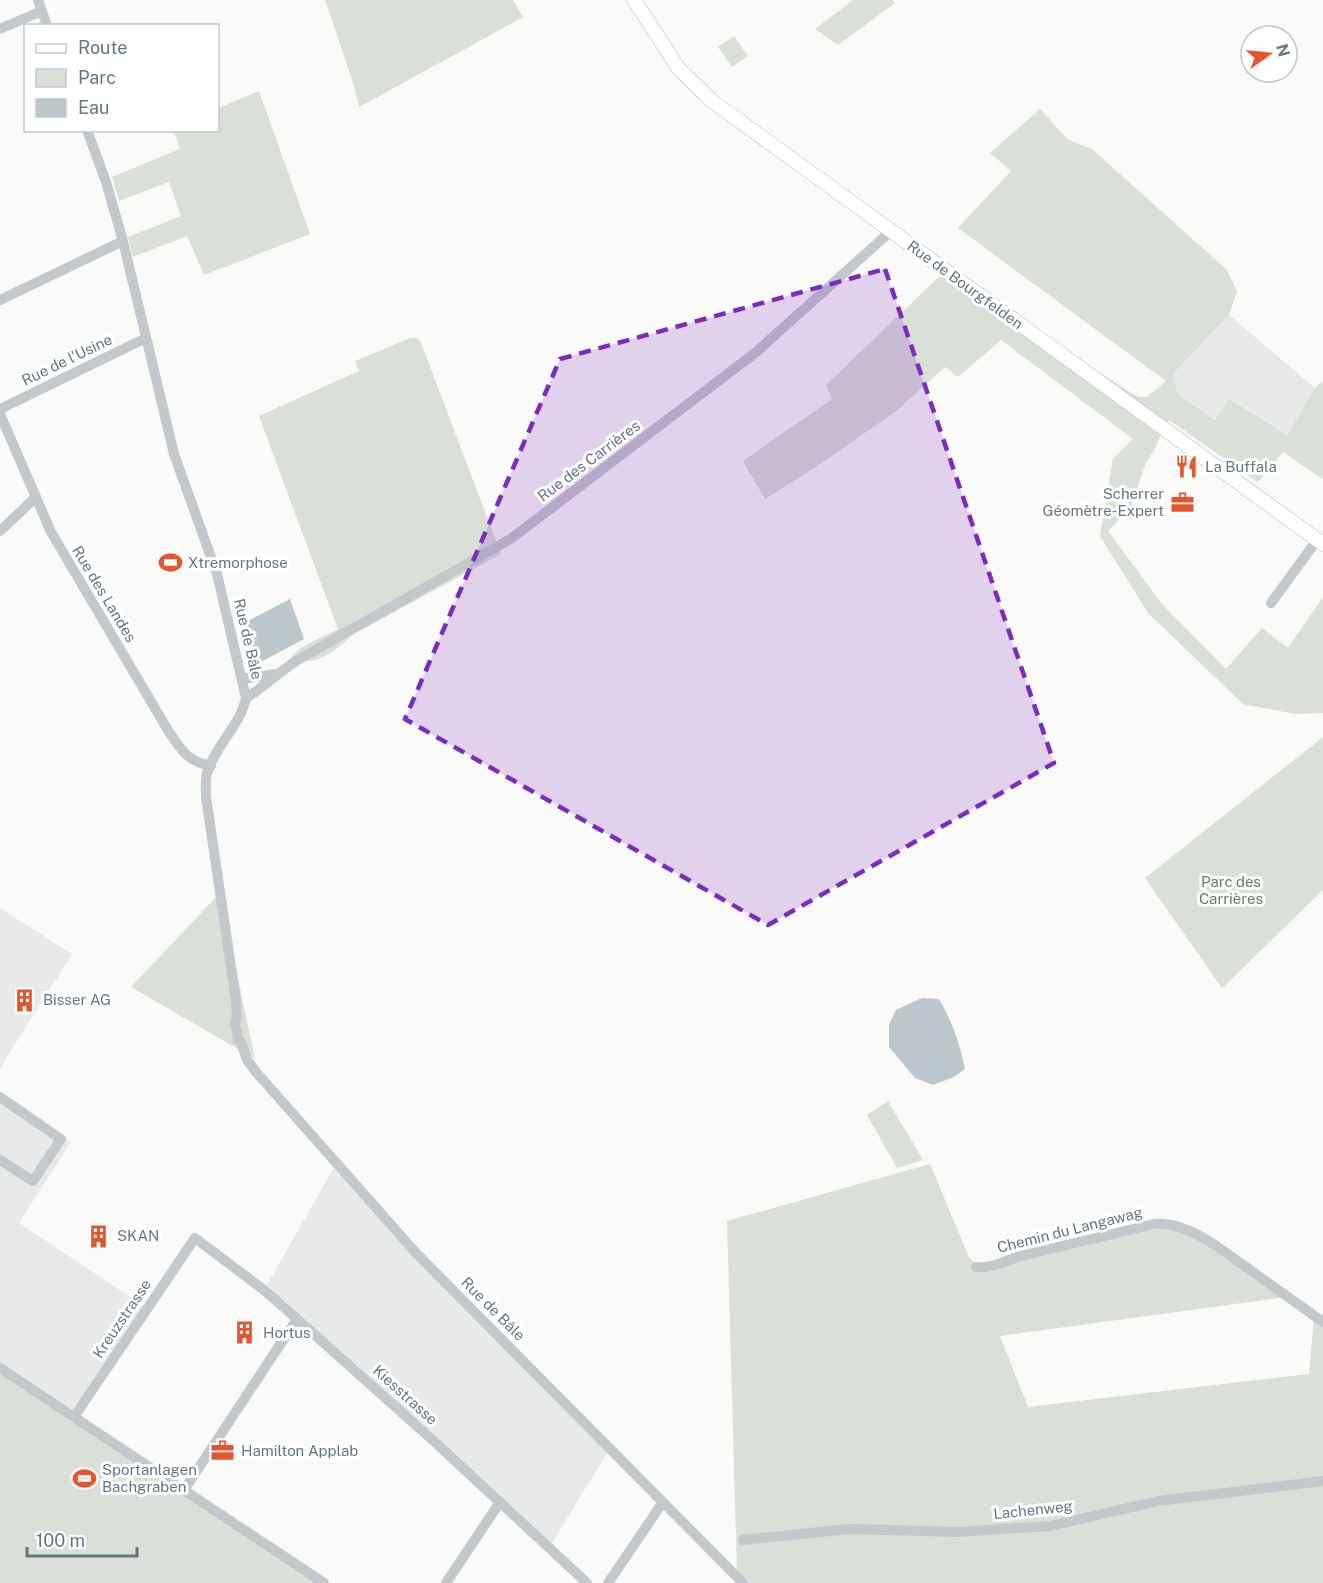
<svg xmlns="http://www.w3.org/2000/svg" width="1323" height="1583" font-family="'Public Sans',sans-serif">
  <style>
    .built { fill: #e8e9e9 }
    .green { fill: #dadfd7 }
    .water { fill: #bbc7cb }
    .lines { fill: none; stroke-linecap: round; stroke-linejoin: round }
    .major-casing { stroke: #b5babe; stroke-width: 15 }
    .minor { stroke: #c3c8cc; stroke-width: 10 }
    .major { stroke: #fff; stroke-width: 14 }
    .marked { fill: #7b2cbf; fill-opacity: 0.2; stroke: #7b2cbf; stroke-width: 4.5; stroke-dasharray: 12 8; stroke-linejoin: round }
    .labels { text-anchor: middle; stroke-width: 6; stroke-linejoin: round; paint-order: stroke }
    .street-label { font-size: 15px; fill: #657683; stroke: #fff }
    .poi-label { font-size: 15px; fill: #657683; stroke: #fff; text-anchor: start }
    .park-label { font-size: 15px; fill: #687a64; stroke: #fff }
  </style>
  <rect width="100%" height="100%" fill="#fafaf8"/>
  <path class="built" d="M1229,315L1315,388L1287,435L1231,399L1216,420L1178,394L1173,374Z
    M0,908L72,954L0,1068Z
    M0,1094L71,1142L19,1223L147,1308L74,1417L0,1368Z
    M335,1166L612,1445L549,1548L264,1290Z"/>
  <path class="green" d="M325,0H513L523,17L359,107L352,79Z
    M853,0H892L895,3L838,45L815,29Z
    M734,36L748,56L732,67L718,47Z
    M259,91L310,234L204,275L187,236L133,257L128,237L181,216L169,182L119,201L112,177L180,149L174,131L218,130V108Z
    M1040,109L1067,139L1092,149L1227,270L1237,291L1229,315L1173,374L1178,394L1215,420L1230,399L1287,435L1315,388L1323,381V479L1283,452L1258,482L1169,420L1159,438L1156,447L1146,463L1131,507L1108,531L1162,604L1226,669L1262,628L1288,648L1323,597V713L1295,714L1243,704L1148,613L1100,536L1113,459L1133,439L1001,340L958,377L945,367L895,412L814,468L765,499L743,461L832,399L826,385L942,274L1138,397H1147L1166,381L958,228L1011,171L990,153Z
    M413,337L420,340L501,554L352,635C332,654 319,665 289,660L300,648L338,629L259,416L359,371L355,361Z
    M1323,737V890L1222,988L1145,878Z
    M220,893L255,1059L131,987Z
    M888,1101L923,1160L897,1168L867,1115Z
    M930,1164L969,1257L979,1268L1132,1229L1185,1224L1287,1297L1000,1336L1028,1407L1309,1374L1314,1317L1323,1324V1583H746L737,1572L727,1221Z
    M0,1368L324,1583H0Z"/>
  <path class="water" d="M290,599L304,639L259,663L242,624Z
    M922,998L939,999C952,1021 960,1044 965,1069L954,1077L933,1085L915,1078L889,1047V1025L896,1010Z"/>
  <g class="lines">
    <defs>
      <path id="major" d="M634,0L679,69L712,101L1323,544"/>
    </defs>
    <use href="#major" class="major-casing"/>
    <path class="minor" d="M38,0L47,26
      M0,29L42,11
      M87,130L106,182L123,241L174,454L217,574L246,698C240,726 215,746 207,773C205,781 206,789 206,797L236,1001L237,1018L235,1022L238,1040L241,1042L247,1060L256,1072L416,1253L743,1583
      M0,300L123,241
      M0,409L146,338
      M0,414L51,532L169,732C182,751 187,761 211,766
      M0,531L35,498
      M1271,603L1317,540
      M242,679L276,674
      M246,698C264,687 278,673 296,661L512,538L755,353L891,231
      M0,1097L61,1139L33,1181L0,1160
      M976,1267C989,1269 1004,1262 1017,1257L1154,1224C1177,1222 1198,1234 1218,1247L1323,1322
      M0,1368L324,1583
      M74,1417L195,1238L264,1290L297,1319L437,1444L587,1583
      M184,1490L297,1319
      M743,1540L849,1529L958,1532L1050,1526L1158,1501L1323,1481
      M446,1583L500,1502
      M608,1583L663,1502"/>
    <use href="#major" class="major"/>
  </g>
  <path class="marked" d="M885,269L1054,763L768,925L405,719L560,359Z"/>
  <defs>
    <symbol id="restaurant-bare" viewBox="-9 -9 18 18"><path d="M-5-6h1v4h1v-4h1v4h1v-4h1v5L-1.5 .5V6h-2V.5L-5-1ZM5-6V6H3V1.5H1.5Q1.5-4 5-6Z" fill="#e4572e" stroke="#fff" stroke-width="2.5" paint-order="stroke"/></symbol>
    <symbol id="office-bare" viewBox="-9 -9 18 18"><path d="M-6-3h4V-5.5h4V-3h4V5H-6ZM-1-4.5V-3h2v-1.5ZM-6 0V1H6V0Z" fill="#e4572e" stroke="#fff" stroke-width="2.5" paint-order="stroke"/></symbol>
    <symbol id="stadium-bare" viewBox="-9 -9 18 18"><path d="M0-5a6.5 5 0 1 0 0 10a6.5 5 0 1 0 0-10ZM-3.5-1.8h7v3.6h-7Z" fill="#e4572e" stroke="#fff" stroke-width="2.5" paint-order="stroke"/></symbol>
    <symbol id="building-bare" viewBox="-9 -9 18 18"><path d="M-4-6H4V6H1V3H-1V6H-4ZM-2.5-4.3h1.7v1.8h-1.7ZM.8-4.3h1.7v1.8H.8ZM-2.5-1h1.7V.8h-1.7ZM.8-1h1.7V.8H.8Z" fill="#e4572e" stroke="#fff" stroke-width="2.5" paint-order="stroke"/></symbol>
  </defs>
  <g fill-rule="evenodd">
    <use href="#restaurant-bare" x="1170" y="450" width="33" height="33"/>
    <use href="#office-bare" x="1166" y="486" width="33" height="33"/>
    <use href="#stadium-bare" x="154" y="546" width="33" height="33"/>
    <use href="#building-bare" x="8" y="984" width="33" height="33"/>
    <use href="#building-bare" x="82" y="1220" width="33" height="33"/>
    <use href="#building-bare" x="228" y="1316" width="33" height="33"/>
    <use href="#office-bare" x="206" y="1434" width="33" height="33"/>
    <use href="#stadium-bare" x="68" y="1462" width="33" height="33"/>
  </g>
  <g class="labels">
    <g class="street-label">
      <text transform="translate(965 285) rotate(36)" y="5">Rue de Bourgfelden</text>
      <text transform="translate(67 360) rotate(-26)" y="5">Rue de l'Usine</text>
      <text transform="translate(589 461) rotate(-37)" y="5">Rue des Carrières</text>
      <text transform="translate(104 594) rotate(59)" y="5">Rue des Landes</text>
      <text transform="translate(248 639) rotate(77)" y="5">Rue de Bâle</text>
      <text transform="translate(1070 1230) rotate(-14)" y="5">Chemin du Langawag</text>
      <text transform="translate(493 1309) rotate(45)" y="5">Rue de Bâle</text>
      <text transform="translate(122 1319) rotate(-56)" y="5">Kreuzstrasse</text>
      <text transform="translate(405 1395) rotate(42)" y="5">Kiesstrasse</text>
      <text transform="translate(1033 1510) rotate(-6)" y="5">Lachenweg</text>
    </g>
    <g class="poi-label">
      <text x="1205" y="472">La Buffala</text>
      <text x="1164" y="499" text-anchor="end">Scherrer<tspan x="1164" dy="17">Géomètre-Expert</tspan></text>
      <text x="188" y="568">Xtremorphose</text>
      <text x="43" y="1005">Bisser AG</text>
      <text x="117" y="1241">SKAN</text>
      <text x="263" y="1338">Hortus</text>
      <text x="241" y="1456">Hamilton Applab</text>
      <text x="102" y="1475">Sportanlagen<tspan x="102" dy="17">Bachgraben</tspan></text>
    </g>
    <g class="park-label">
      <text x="1231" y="887">Parc des<tspan x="1231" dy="17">Carrières</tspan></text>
    </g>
  </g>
  <rect x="24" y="24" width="195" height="108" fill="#ffffff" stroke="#c1c8cd" stroke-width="1.5"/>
  <rect x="36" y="44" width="30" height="9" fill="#ffffff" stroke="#c1c8cd" stroke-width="1.5"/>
  <text x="78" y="54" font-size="18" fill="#657683">Route</text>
  <rect x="36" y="69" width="30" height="18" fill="#dadfd7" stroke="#c1c8cd" stroke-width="1.5"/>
  <text x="78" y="84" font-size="18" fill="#657683">Parc</text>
  <rect x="36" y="99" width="30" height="18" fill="#bbc7cb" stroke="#c1c8cd" stroke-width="1.5"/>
  <text x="78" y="114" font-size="18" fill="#657683">Eau</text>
  <g transform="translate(1269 54) rotate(75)"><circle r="28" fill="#ffffff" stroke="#c1c8cd" stroke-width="1.5"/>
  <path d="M0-4.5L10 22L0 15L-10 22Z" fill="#e4572e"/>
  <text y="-9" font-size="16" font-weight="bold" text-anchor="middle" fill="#657683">N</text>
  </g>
  <path d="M27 1547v9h110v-9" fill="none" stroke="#657683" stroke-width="3"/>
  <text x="36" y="1547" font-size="18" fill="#657683" stroke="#ffffff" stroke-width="4.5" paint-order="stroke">100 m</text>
</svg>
